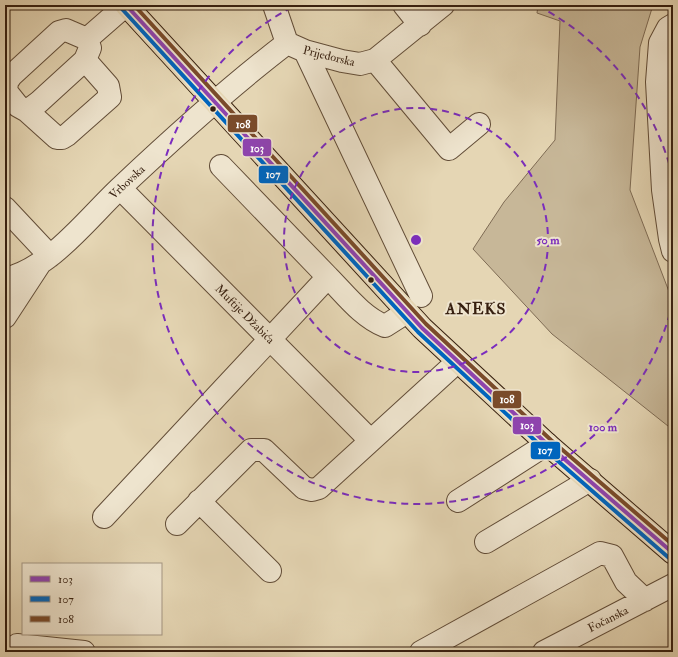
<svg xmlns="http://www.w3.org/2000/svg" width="678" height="657" font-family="'IM FELL Double Pica',serif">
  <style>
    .green { fill: #c7b798; stroke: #7e6b54 }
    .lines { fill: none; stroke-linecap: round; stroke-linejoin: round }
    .minor-casing { stroke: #624d38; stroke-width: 24 }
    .major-casing { stroke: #361f0f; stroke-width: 24 }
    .minor { stroke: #eee4ce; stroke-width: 22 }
    .major { stroke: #e5d6b4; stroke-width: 22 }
    .bus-1-casing { stroke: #eee4ce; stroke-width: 7 }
    .bus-2-casing { stroke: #eee4ce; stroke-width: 7 }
    .bus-3-casing { stroke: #eee4ce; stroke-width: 7 }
    .bus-1 { stroke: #8e44ad; stroke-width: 4 }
    .bus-2 { stroke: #0065bd; stroke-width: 4 }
    .bus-3 { stroke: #7a4b2a; stroke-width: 4 }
    .ring { fill: none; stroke: #7b2cbf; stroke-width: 2; stroke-dasharray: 7 5 }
    .bus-dot { fill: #361f0f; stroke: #eee4ce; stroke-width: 1.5 }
    .labels { text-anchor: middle; stroke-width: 4; stroke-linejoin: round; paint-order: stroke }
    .street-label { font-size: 12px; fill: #361f0f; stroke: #eee4ce }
    .district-label { font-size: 16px; font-weight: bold; letter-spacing: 1px; fill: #361f0f; stroke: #eee4ce }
    .centre { fill: #7b2cbf; stroke: #eee4ce; stroke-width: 2 }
    .ring-label { font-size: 12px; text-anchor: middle; font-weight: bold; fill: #7b2cbf; stroke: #eee4ce; stroke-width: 4; stroke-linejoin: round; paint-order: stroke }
    .line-badge { stroke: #eee4ce; stroke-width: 1.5 }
    .badge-label { font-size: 11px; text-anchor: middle; font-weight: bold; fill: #fff }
  </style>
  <rect width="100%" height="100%" fill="#e5d6b4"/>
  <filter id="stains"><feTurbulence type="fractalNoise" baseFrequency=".005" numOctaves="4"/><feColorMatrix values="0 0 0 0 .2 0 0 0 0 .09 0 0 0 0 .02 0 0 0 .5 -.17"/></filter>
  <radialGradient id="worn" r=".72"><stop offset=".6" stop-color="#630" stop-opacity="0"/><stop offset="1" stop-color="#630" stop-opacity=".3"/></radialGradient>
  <path class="green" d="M538,5H653L640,47L630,190L673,302V430L552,334L473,249L504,202L555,140L560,21L537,13Z"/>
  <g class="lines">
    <defs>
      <path id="minor" d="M274,5L287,43
        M404,5L420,25
        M673,25L668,28L660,43L657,82L663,190L673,183
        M66,30L87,39L90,48L85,60L39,102L27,111L18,106L6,91L7,82L11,76L59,32Z
        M87,39L126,5
        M305,51L421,296
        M375,60L449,149L479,124
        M27,111L57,138H62L67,135L110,97L108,86L85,60
        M221,166L328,277
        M120,188L370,440
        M663,190L670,239L673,251
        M5,208L50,256
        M5,279C51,268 86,220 120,188C173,138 228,88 287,43L305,51L342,61L360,64L375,60L443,5
        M5,317L39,265
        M199,501L270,571
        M458,501L547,444
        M104,517L328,277C345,294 362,317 385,326L407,312
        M177,524L251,450H264L304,488L312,490L319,488L457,362
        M486,542L590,480
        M17,645L84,652
        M421,652L600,553L612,556L626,582L645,600
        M544,652L673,585"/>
      <path id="major" d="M126,5L422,328L547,444L673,553"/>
    </defs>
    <use href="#minor" class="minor-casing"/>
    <use href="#major" class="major-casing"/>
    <use href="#minor" class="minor"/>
    <use href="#major" class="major"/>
    <defs>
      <path id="bus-1" d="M126,5L422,328L547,444L673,553"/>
      <path id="bus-2" d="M122,9L418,332L543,448L669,558"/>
      <path id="bus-3" d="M134,5L426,324L551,440L673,545"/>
    </defs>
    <use href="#bus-1" class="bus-1-casing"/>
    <use href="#bus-2" class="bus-2-casing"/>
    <use href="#bus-3" class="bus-3-casing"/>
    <use href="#bus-1" class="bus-1"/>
    <use href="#bus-2" class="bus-2"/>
    <use href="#bus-3" class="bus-3"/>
  </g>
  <g class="ring">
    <circle cx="416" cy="240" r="132"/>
    <path d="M673 302A264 264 0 1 1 294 6M538 6A264 264 0 0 1 673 178"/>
  </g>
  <g class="bus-dot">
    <circle cx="213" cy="109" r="3.5"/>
    <circle cx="371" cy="280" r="3.5"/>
  </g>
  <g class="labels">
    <g class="street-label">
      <text transform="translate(329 56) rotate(14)" y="4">Prijedorska</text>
      <text transform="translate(127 182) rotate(-43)" y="4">Vrbovska</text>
      <text transform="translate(245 314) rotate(45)" y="4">Muftije Džabića</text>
      <text transform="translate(608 619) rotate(-27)" y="4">Fočanska</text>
    </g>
    <g class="district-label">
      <text x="476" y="314">ANEKS</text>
    </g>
  </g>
  <circle cx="416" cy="240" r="6" class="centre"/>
  <g class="ring-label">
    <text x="548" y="244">50 m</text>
    <text x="603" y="431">100 m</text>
  </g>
  <g class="line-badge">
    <rect x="227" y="114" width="31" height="19" rx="4" fill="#7a4b2a"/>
    <rect x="242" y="138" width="30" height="19" rx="4" fill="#8e44ad"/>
    <rect x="258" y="165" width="31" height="19" rx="4" fill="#0065bd"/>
    <rect x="492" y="390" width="30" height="19" rx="4" fill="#7a4b2a"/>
    <rect x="512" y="416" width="30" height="19" rx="4" fill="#8e44ad"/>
    <rect x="530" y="441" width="31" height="19" rx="4" fill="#0065bd"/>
  </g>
  <g class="badge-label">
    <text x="243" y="128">108</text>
    <text x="257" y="152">103</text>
    <text x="273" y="178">107</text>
    <text x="507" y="403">108</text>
    <text x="527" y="429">103</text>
    <text x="545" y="454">107</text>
  </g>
  <rect width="678" height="657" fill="none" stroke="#e5d6b4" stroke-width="20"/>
  <rect x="6" y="6" width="666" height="645" fill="none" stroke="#361f0f" stroke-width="2"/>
  <rect x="10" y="10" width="658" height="637" fill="none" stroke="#361f0f"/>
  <rect x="22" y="563" width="140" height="72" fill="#eee4ce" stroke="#a49582"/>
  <rect x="30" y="576" width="20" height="6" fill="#8e44ad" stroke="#a49582"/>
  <text x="58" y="583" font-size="12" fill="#361f0f">103</text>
  <rect x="30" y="596" width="20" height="6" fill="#0065bd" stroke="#a49582"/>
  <text x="58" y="603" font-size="12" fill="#361f0f">107</text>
  <rect x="30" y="616" width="20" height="6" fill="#7a4b2a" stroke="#a49582"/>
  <text x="58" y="623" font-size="12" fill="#361f0f">108</text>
  <rect width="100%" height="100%" filter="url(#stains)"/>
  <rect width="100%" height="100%" fill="url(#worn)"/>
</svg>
